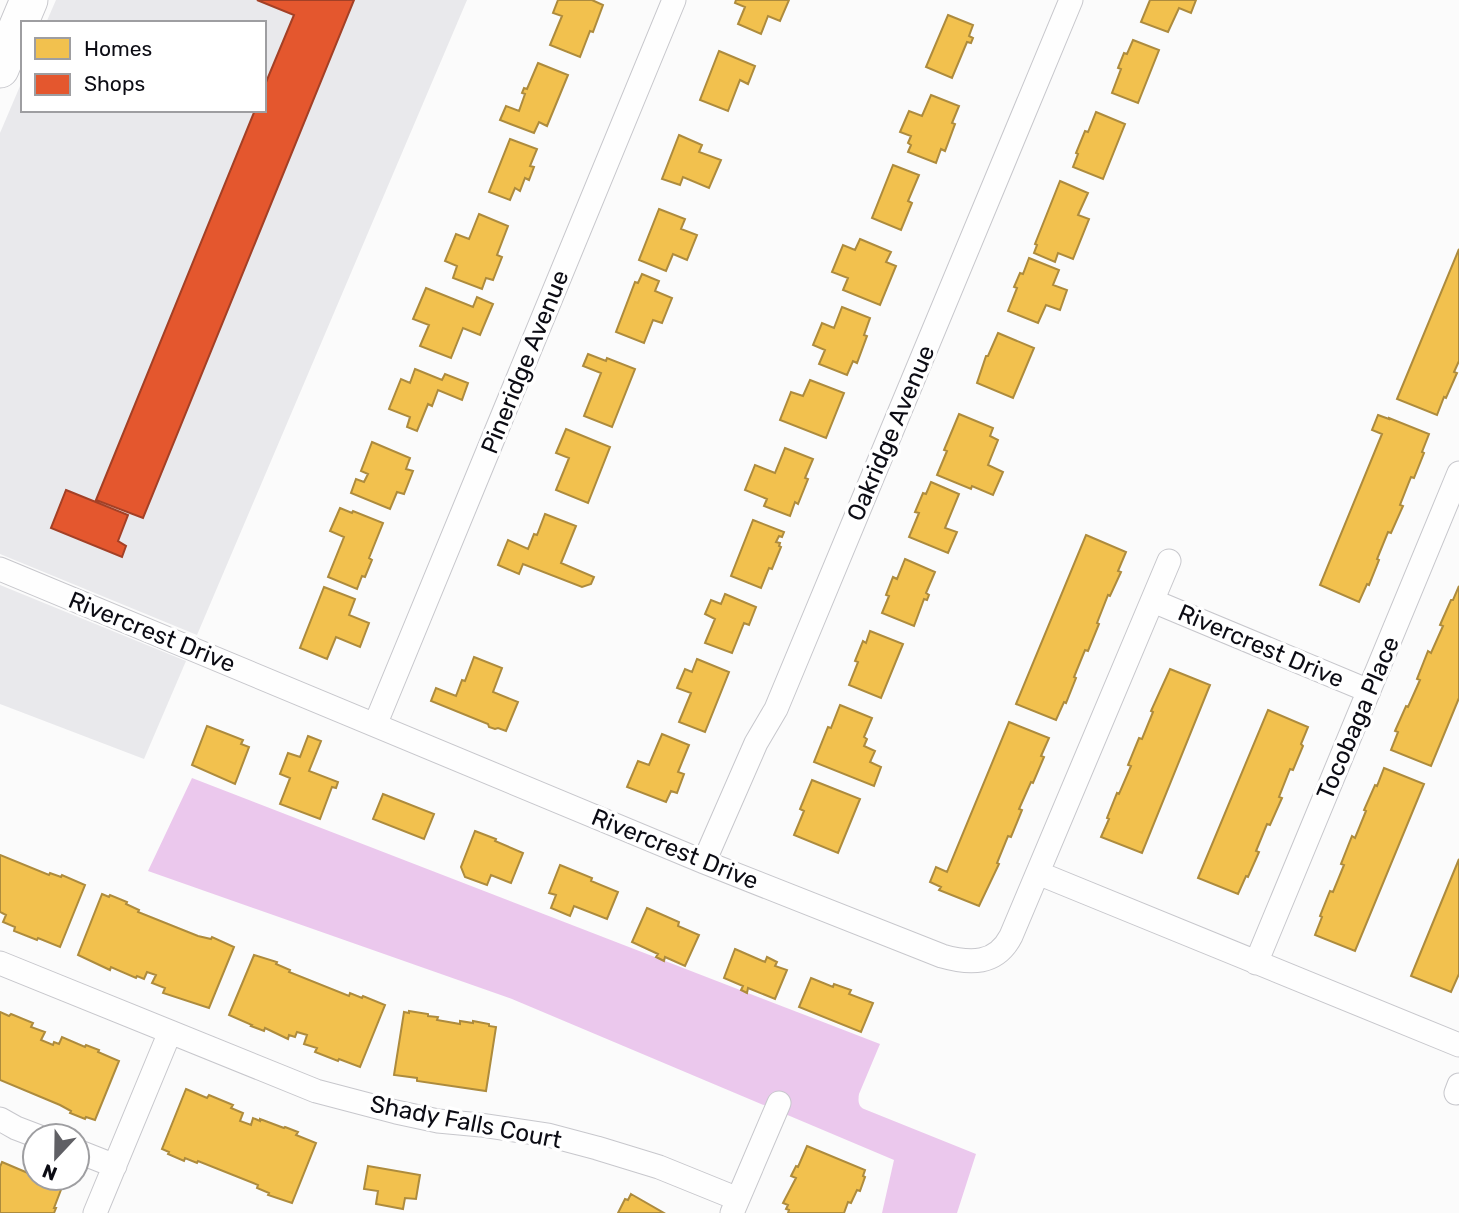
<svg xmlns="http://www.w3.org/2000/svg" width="1459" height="1213" font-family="Rubik,sans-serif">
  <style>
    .built { fill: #e9e9ec }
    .forest { fill: #ebc8ed }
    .homes { fill: #f2c14e; stroke: #ad8b3d; stroke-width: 2 }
    .shops { fill: #e4572e; stroke: #a34026; stroke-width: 2 }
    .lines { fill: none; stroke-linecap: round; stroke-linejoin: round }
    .minor-casing { stroke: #c7c7cc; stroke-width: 25 }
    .primary-casing { stroke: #c7c7cc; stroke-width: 39 }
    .minor { stroke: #fefefe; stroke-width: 23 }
    .primary { stroke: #fefefe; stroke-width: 37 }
    .labels { text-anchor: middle; stroke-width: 7; stroke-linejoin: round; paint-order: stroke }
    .street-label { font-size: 24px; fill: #0c0c14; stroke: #fff }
  </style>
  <rect width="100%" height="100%" fill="#fbfbfb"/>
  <path class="built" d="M56,0H467L197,635L0,554V133L23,79V110H264V23H46Z
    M0,585L186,661L144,759L0,704Z"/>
  <path class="forest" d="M192,778L880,1044L859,1094C858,1100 858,1106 864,1109L976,1154L957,1213H882L894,1160L512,999L148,871Z"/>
  <path class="homes" d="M558,0H592L603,5L593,32L590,31L580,57L550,45L562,16L553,13Z
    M736,0H789L780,21L768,16L761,34L738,24L745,7L735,3Z
    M1150,0H1196L1191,13L1179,8L1168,32L1141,22Z
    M948,15L973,25L969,36L973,38L971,43L967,42L952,78L926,67Z
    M1133,40L1159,50L1138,103L1112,93L1121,69L1118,68L1124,53L1127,54Z
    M719,51L755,66L748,84L740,80L728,111L700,100Z
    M538,63L568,75L547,126L539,122L534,133L500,120L506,106L519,111L525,94L522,93L524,88L527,89Z
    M931,95L959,106L952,123L955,124L945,151L941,149L936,163L908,152L911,145L908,143L911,136L900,132L909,111L922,116Z
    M1096,112L1125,124L1103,179L1073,167L1078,154L1076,153L1085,131L1088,132Z
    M679,135L702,145L699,152L721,160L709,188L683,177L680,185L662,179Z
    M510,139L537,149L530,166L534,167L529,180L525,178L520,191L515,188L510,200L489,192Z
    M893,165L919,175L908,201L912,203L901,230L872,218Z
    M1060,181L1088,193L1078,215L1089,219L1073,259L1058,253L1055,262L1034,253L1037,245L1035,244Z
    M659,209L685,219L681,229L697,235L687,260L673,254L666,271L639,260Z
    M479,214L508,226L497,255L502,257L493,280L486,278L482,289L453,278L457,266L445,261L456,234L469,239Z
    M860,239L891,252L886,262L896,266L880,305L843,290L848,278L832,272L843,245L855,250Z
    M1459,249V361L1454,372L1457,373L1446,398L1444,397L1437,415L1397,399Z
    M1029,258L1059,270L1053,285L1067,290L1060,310L1046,305L1038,323L1008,311L1017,288L1014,287L1020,273L1023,274Z
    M642,274L659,281L655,291L672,298L662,323L653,320L644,343L616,332L635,282L638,283Z
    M426,288L473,307L477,297L493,304L480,335L463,328L451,358L420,346L429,325L413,319Z
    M842,307L870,318L864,335L867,336L857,363L853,361L847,375L819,364L825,350L813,345L822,323L834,328Z
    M998,333L1034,348L1013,398L977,383L986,356H988Z
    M588,354L606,361L607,358L635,369L612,427L584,416L601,373L583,366Z
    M415,369L442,380L445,374L468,383L462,400L438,390L432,406L428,404L417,431L407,427L410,417L389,409L401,379L410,383Z
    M810,380L844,393L826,438L780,420L791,392L803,396Z
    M959,414L993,428L990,436L998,440L988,465L1003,472L993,495L972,486L971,489L937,475L947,451L944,450Z
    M1378,415L1389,419V418L1429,434L1422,452L1424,453L1414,478L1411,477L1400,505L1403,506L1391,533L1388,532L1377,559L1379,560L1369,585L1367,584L1359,602L1320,585L1382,434L1372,430Z
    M566,429L610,447L588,503L556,490L569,458L556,453Z
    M372,442L410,458L406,469L413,471L404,494L397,492L390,509L351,493L356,479L364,482L368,474L361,471Z
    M785,448L813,459L805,478L808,479L798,504L795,502L790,516L764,506L767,499L745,490L755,465L775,473Z
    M931,482L959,494L945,528L957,532L948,553L909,537L919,513L915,512L923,493L926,494Z
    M340,508L352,513L353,511L383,523L369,558L372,560L365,577L362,576L357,589L328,577L344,537L330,531Z
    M545,514L576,526L561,563L594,577L591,584L582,587L523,564L519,574L498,565L508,540L528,549L534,534L537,535Z
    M753,520L784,532L782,537L779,536L776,542L780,543L779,546L781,547L772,569L769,568L761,588L731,576Z
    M1086,535L1126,552L1118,571L1121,572L1110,596L1108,595L1097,623L1099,624L1088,651L1085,650L1074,677L1076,678L1066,703L1064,702L1056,720L1016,704Z
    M905,559L935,572L926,593L929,595L927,600L924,599L914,626L882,613L889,596L886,595L893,577L897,579Z
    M1459,586V698L1431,766L1391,750L1398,732L1395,731L1406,706L1408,707L1420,680L1417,679L1428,651L1431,653L1443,626L1440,625L1451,600H1453Z
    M324,587L355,599L349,615L369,623L360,647L336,637L327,659L300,648Z
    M725,594L756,607L749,625L744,623L732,653L705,643L715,619L705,614L711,600L721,604Z
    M870,631L903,644L881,698L849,685L858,662L855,661L863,641L866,643Z
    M474,657L502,668L493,692L518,702L506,731L498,728L495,729L489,727L488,724L431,701L436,688L456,696L462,680L465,681Z
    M697,659L729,672L705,732L679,722L691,693L677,688L685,669L692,672Z
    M1170,669L1210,685L1142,853L1101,837L1109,819L1107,818L1117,793L1119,794L1131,766L1128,765L1139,738L1142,739L1153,712L1151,711Z
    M840,705L872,718L864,737L867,739L864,746L875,751L870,762L881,767L874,786L814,762L828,727L831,728Z
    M1268,710L1308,727L1301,744L1303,746L1293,770L1290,769L1279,797L1282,798L1270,825L1267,824L1256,851L1259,852L1248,877L1246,876L1238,894L1198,878Z
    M1009,722L1049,738L1041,756L1044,757L1033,783L1031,782L1019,809L1022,810L1011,837L1008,836L997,863L999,864L979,906L939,890L941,887L930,882L936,867L947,872Z
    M207,726L243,740L241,744L249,747L235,784L192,765Z
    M662,734L689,745L678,772L684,774L677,793L671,791L666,802L627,787L638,761L649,765Z
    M308,736L321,741L309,771L338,782L336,788L332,787L320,819L280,804L290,778L280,774L288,753L300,757Z
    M1384,768L1424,784L1355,951L1315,935L1322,917L1320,916L1330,891L1333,892L1344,865L1341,864L1352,836L1355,838L1366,811L1364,810L1375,785L1377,786Z
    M812,780L860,799L838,853L794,835L804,811L800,809Z
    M383,794L434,814L424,839L373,819Z
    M475,831L496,839L495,841L523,853L511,883L491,875L487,885L465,877L461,867Z
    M0,855L49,875L50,873L61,877L62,875L85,885L60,947L38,938L37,940L14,931L15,927L3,922L6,915L0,912Z
    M1459,859V974L1451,992L1411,976Z
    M560,865L592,878L591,881L618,892L607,919L574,906L570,916L551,908L556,895L549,893Z
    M102,894L109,897L110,895L127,902L126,904L139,910L138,912L198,936L211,939L212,937L234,947L209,1008L163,993L165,988L152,983L156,975L147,972L144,979L137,976L136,978L111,967L110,970L78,955Z
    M647,908L679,922L678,926L699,935L685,966L665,957L664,961L656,957L658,954L632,942Z
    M735,949L765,962L767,957L777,962L775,966L787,970L775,999L748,988L747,993L741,990L743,986L724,978Z
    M254,955L277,962L276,964L290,970L289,972L349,996L350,993L362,998L363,996L385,1005L360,1067L339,1059L338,1061L315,1052L317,1048L304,1044L307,1035L297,1032L295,1037L289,1035L288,1039L265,1028L264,1031L251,1026L252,1025L229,1015Z
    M811,978L833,987L834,984L851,990L849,994L873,1003L861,1032L799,1007Z
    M409,1011L428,1014V1016L438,1017L437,1020L460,1024V1021L473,1023V1021L489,1024V1026L496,1027L486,1091L417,1081V1078L394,1075L404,1012L409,1013Z
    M0,1012L9,1016L11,1014L33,1023L31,1027L45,1032L41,1040L53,1045L54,1042L59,1044L62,1037L85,1047L86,1045L99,1050L98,1052L119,1061L95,1120L86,1117L85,1119L70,1113L71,1111L60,1105L0,1080Z
    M186,1089L207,1098L209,1095L233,1105L231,1108L243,1113L240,1121L251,1125L253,1118L260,1121V1119L284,1128L285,1127L298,1132L296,1135L316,1143L292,1203L268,1195L269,1193L257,1188L258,1185L198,1161L197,1163L185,1158L184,1161L168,1154L169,1152L162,1149Z
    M807,1146L865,1170L863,1176L865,1177L860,1191L857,1190L851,1203L848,1202L844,1213H788L789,1210L786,1209L788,1205L783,1203L796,1178L791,1176L796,1166L798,1167Z
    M2,1162L35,1176V1178H41L62,1187L54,1208H56L54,1213H0V1167Z
    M368,1166L420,1175L416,1199L405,1198L403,1209L376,1204L378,1191L364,1189Z
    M631,1194L664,1213H618L625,1199L628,1200Z"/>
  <path class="shops" d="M257,0H354L143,518L96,500L255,110H264V87L294,15Z
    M66,490L128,515L118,541L126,546L122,557L51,528Z"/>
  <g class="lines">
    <defs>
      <path id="minor" d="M0,569L704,862L942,956C970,964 996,965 1011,936L1169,561
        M1153,601L1369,691
        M375,725L674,0
        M704,862L756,743L776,709L1071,0
        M1038,873L1459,1045
        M0,963L316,1091L396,1112L438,1121L481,1125L548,1135L597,1148L659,1167L738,1199
        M1256,963L1459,473
        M1456,1093L1459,1085
        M0,1119L16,1128L37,1136
        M77,1151L115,1166
        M95,1213L170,1032
        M732,1213L779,1103"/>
      <path id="primary" d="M0,69L29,0"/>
    </defs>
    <use href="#minor" class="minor-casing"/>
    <use href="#primary" class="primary-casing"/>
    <use href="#minor" class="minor"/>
    <use href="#primary" class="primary"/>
  </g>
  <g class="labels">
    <g class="street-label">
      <text transform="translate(525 362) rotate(-68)" y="8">Pineridge Avenue</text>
      <text transform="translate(891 433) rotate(-67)" y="8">Oakridge Avenue</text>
      <text transform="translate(152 632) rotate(22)" y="8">Rivercrest Drive</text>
      <text transform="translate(1261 646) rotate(23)" y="8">Rivercrest Drive</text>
      <text transform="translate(1358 718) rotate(-67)" y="8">Tocobaga Place</text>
      <text transform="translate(675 849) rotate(22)" y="8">Rivercrest Drive</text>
      <text transform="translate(466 1122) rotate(11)" y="8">Shady Falls Court</text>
    </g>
  </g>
  <rect x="21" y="21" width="245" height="91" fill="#ffffff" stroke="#9e9ea1" stroke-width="2"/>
  <rect x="35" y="38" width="35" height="21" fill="#f2c14e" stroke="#9e9ea1" stroke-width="2"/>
  <text x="84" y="56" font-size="21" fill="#0c0c14">Homes</text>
  <rect x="35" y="74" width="35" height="21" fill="#e4572e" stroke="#9e9ea1" stroke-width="2"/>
  <text x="84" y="91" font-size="21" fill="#0c0c14">Shops</text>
  <g transform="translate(56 1157) rotate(202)"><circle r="33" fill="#ffffff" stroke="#9e9ea1" stroke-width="2"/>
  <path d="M0-5L12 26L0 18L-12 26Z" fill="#606065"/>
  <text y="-10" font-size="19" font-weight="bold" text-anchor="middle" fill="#0c0c14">N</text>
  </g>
</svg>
